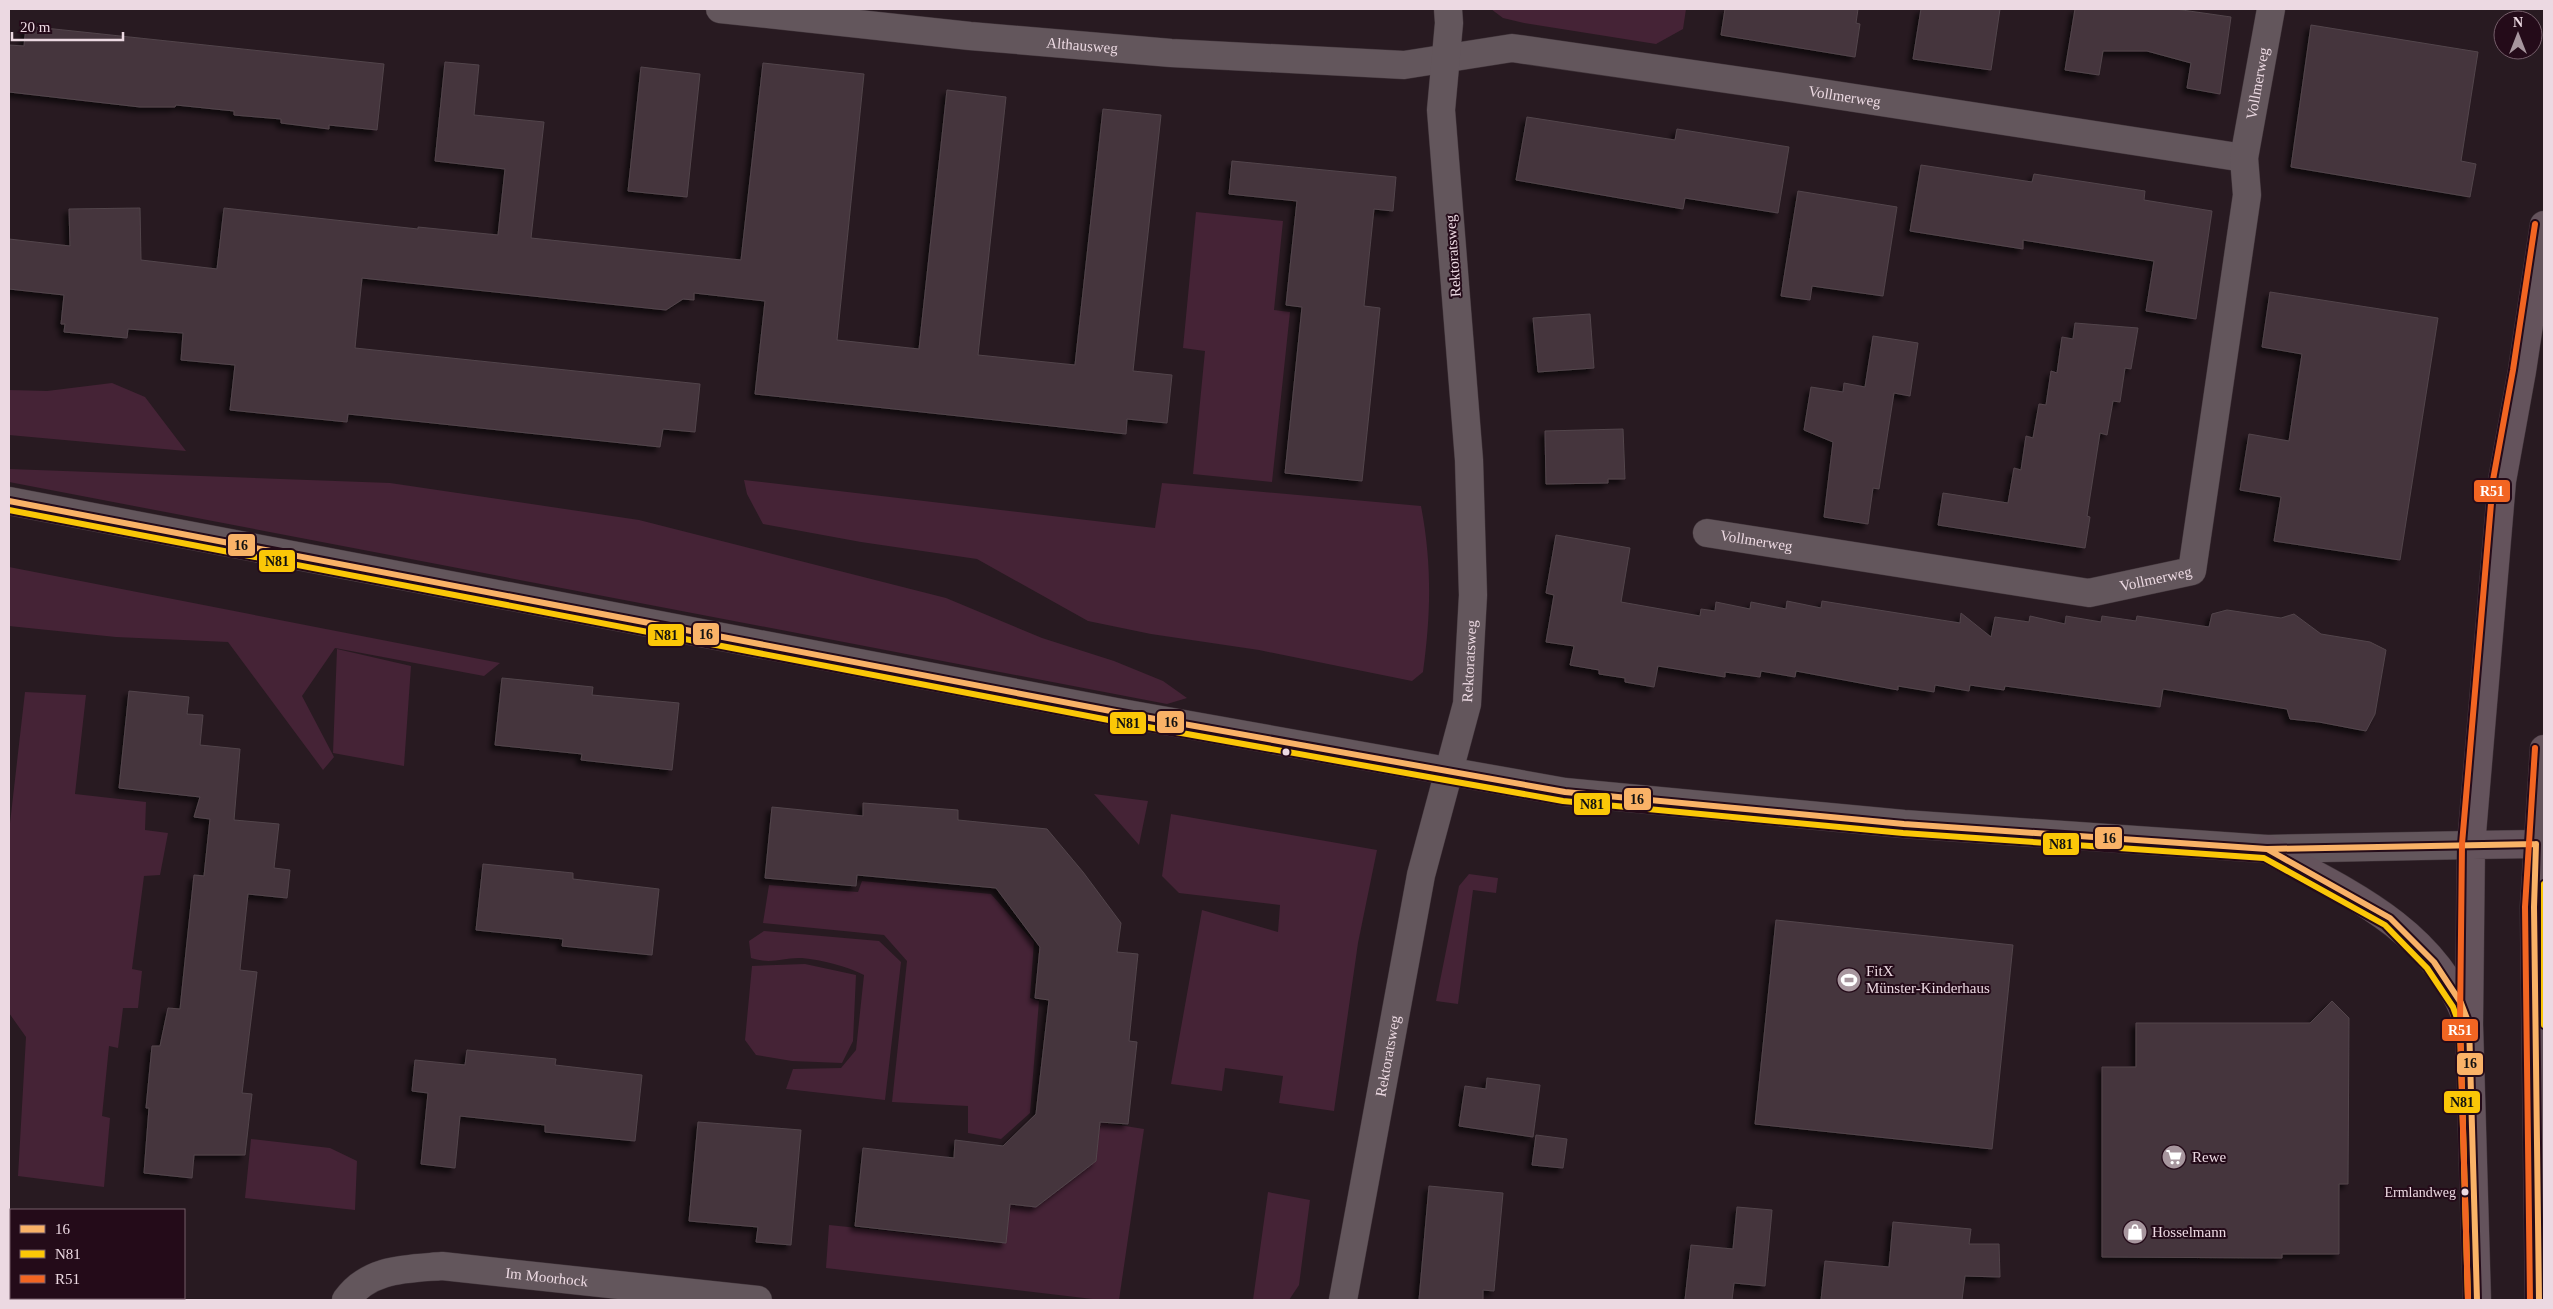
<svg xmlns="http://www.w3.org/2000/svg" width="2553" height="1309" font-family="'Times New Roman',serif">
  <style>
    .green { fill: #452336 }
    .building { fill: #45343d; stroke: #52454b; filter: url(#shadow) }
    .lines { fill: none; stroke-linecap: round; stroke-linejoin: round }
    .minor-casing { stroke: #40343a; stroke-width: 29 }
    .major-casing { stroke: #40343a; stroke-width: 29 }
    .minor { stroke: #63565c; stroke-width: 28 }
    .major { stroke: #64535c; stroke-width: 28 }
    .bus-1-casing { stroke: #240b19; stroke-width: 10 }
    .bus-2-casing { stroke: #240b19; stroke-width: 10 }
    .bus-3-casing { stroke: #240b19; stroke-width: 10 }
    .bus-1 { stroke: #f9b267; stroke-width: 6 }
    .bus-2 { stroke: #fbc707; stroke-width: 6 }
    .bus-3 { stroke: #f26522; stroke-width: 6 }
    .bus-dot { fill: #ecd9e2; stroke: #240b19; stroke-width: 2 }
    .labels { text-anchor: middle; stroke-width: 4; stroke-linejoin: round; paint-order: stroke }
    .bus-label { font-size: 14px; fill: #ecd9e2; stroke: #240b19; text-anchor: end }
    .street-label { font-size: 15px; fill: #ecd9e2; stroke: #240b19 }
    .poi-label { font-size: 15px; fill: #ecd9e2; stroke: #240b19; text-anchor: start }
    .line-badge { stroke: #240b19; stroke-width: 2 }
    .badge-label { font-size: 14px; text-anchor: middle; font-weight: bold; fill: #fff }
    .pale-badge-label { font-size: 14px; text-anchor: middle; font-weight: bold; fill: #111 }
  </style>
  <defs>
    <filter id="shadow"><feDropShadow dx="-4.5" dy="4.5" stdDeviation="2.5" flood-color="#0009"/></filter>
  </defs>
  <rect width="100%" height="100%" fill="#281a21"/>
  <path class="green" d="M1491,9H1686L1683,29L1656,44L1524,23L1503,18Z
    M1196,212L1283,221L1274,310L1290,312L1272,482L1193,474L1205,351L1183,348Z
    M112,383L145,397L186,451L9,435V390L47,391Z
    M9,469L390,483L639,520L946,598L1042,638L1114,661L1163,681L1187,698L1167,704L9,482Z
    M744,480L1155,528L1162,483L1421,506C1432,564 1431,613 1423,672L1412,681L1259,650L1151,634L1088,621L977,559L861,542L763,524L747,494Z
    M9,567L500,663L484,676L335,648L302,696L334,757L323,770L228,642L116,637L9,626Z
    M337,649L411,666L404,766L333,753Z
    M25,692L86,695L75,794L146,802L145,830L168,833L160,875L144,876L132,969L142,971L138,1008H123L118,1048L109,1046L102,1116L110,1118L104,1187L18,1176L26,1037L9,1013V832Z
    M1094,794L1148,801L1139,845Z
    M1171,814L1377,850L1358,943L1334,1111L1279,1103L1283,1076L1225,1068L1222,1091L1171,1084L1202,910L1278,932L1280,905L1179,893L1162,876Z
    M1469,874L1498,878L1496,893L1473,890L1458,1004L1436,1001L1459,886Z
    M862,881L991,894L1034,942L1030,998L1039,1001L1030,1113L1001,1139L968,1133V1106L892,1102L907,961L884,935L763,923L769,885L858,892Z
    M764,931L879,941L901,962L885,1100L786,1089L793,1069L841,1068L856,1050L864,975C846,966 823,960 802,958C782,957 773,965 751,958L749,941Z
    M805,964L856,975L853,1041L842,1063L792,1061L756,1055L745,1040L752,966Z
    M1100,1122L1144,1129L1119,1300H1101L826,1268L829,1225L1005,1243L1010,1204L1036,1207L1096,1161Z
    M251,1139L330,1148L357,1161L355,1210L245,1198Z
    M1268,1192L1310,1200L1299,1285L1289,1300H1253Z
    M31,1298H113V1300H32Z"/>
  <path class="building" d="M1725,9H1858L1856,23L1860,24L1855,57L1721,35Z
    M1921,9H2000L1991,70L1913,59Z
    M2075,9H2175L2231,17L2220,94L2187,88L2191,63L2147,51H2103L2099,75L2065,70Z
    M2311,25L2478,52L2461,161L2476,164L2470,197L2291,167Z
    M26,26L384,64L377,130L329,125V129L281,123V119L234,115V111L176,105L175,107H140L9,92V45L24,46Z
    M445,62L479,65L474,115L544,122L531,238L741,260L763,63L864,74L837,340L919,349L947,90L1006,97L978,355L1075,365L1103,109L1161,115L1133,371L1172,375L1167,423L1127,419L1126,434L755,394L765,301L694,293V300L683,299L666,310L362,278L355,348L700,384L695,432L663,429L660,447L348,414L347,422L230,410L235,365L181,360L183,333L128,329L127,338L64,332L65,324H61L64,295L9,289V239L70,246L69,209L140,208L141,260L217,269L224,208L418,229V227L498,235L505,169L435,161Z
    M641,67L700,74L687,197L628,191Z
    M1527,117L1675,140L1677,129L1789,147L1778,213L1685,198L1683,209L1516,180Z
    M1232,161L1396,177L1393,211L1374,209L1364,306L1380,308L1362,481L1285,473L1302,307L1286,305L1297,201L1229,194Z
    M1921,165L2032,182L2034,174L2145,191L2144,200L2212,211L2196,319L2146,311L2154,261L2023,240V249L1910,231Z
    M1798,191L1897,207L1883,296L1812,286L1810,300L1781,296Z
    M2270,292L2438,318L2400,560L2274,541L2281,497L2240,490L2249,434L2289,441L2302,354L2262,347Z
    M1590,314L1594,368L1538,372L1533,318Z
    M2075,323L2138,328L2131,369L2125,368L2120,402L2113,401L2107,435L2100,433L2087,516L2090,517L2085,548L1938,525L1943,493L2008,503L2014,468L2021,470L2026,436L2033,438L2039,404L2046,405L2051,371L2057,373L2062,337L2073,339Z
    M1873,336L1918,343L1910,396L1894,393L1879,489L1873,488L1868,524L1824,517L1833,442L1804,430L1811,387L1843,392L1844,383L1865,387Z
    M1623,429L1625,479H1608V483L1546,484L1545,431Z
    M1556,535L1630,548L1621,602L1700,616L1701,609L1715,611L1716,602L1750,609L1751,602L1786,609L1787,601L1821,608L1822,601L1960,623L1961,613L1991,637L1995,617L2029,622L2030,616L2065,624L2066,616L2101,622L2102,616L2136,621L2137,616L2209,627L2212,614L2227,610L2281,618L2294,614L2321,634L2370,642L2386,650L2375,714L2366,731L2319,722L2290,719L2287,709L2163,689L2160,707L2005,686L2004,690L1970,685L1969,691L1935,685L1934,692L1898,686V690L1796,671L1795,677L1761,671L1760,677L1725,672V677L1658,666L1654,687L1625,682V678L1599,674V670L1570,665L1574,646L1546,642L1554,595L1546,593Z
    M502,678L593,687L592,695L679,703L672,770L581,760L582,754L495,745Z
    M129,691L189,697L187,714L203,715L200,745L240,749L234,820L279,824L274,868L290,870L287,898L248,894L240,970L257,972L242,1093L252,1094L245,1155H194L192,1178L144,1173L149,1108H146L152,1046H160L168,1008L180,1009L194,875L204,876L210,819L194,817L200,797L119,788Z
    M863,803L958,810V820L1047,829L1083,872L1121,923L1117,952L1138,954L1129,1041L1137,1042L1128,1124L1100,1122L1096,1161L1036,1207L1010,1204L1006,1243L855,1226L863,1148L954,1158L955,1140L1003,1146L1036,1114L1049,1000L1035,998L1040,947L996,888L857,875L856,886L765,878L772,807L863,816Z
    M483,864L573,873V879L659,889L652,955L562,946L563,939L476,930Z
    M1776,920L2013,945L1992,1149L1755,1124Z
    M2332,1001L2349,1018L2348,1184H2339V1254H2282V1258L2102,1257V1067H2136V1023H2310Z
    M467,1050L556,1059L555,1065L642,1075L635,1141L545,1132V1125L460,1116L455,1168L421,1164L428,1093L412,1091L415,1060L465,1065Z
    M1487,1078L1540,1085L1533,1137L1459,1126L1465,1086L1486,1089Z
    M698,1122L801,1130L791,1245L756,1242L758,1227L689,1221Z
    M1536,1135L1567,1139L1563,1168L1532,1165Z
    M1429,1186L1503,1193L1494,1291L1483,1290V1300H1419Z
    M1737,1207L1772,1210L1765,1286L1734,1283L1732,1300H1685L1691,1245L1733,1249Z
    M1893,1222L1971,1229L1969,1244H1999L2000,1277L1965,1276L1962,1300H1821L1825,1261L1889,1267Z"/>
  <g class="lines">
    <defs>
      <g id="minor">
        <path id="s1" d="M720,9L970,36L1171,53L1404,65L1512,48L1783,87L2244,158"/>
        <path d="M9,501L1116,712L1565,792L1904,824L2267,849L2471,845"/>
        <path id="s2" d="M1707,533L2089,593L2192,571L2247,195L2244,158L2271,9"/>
        <path id="s3" d="M346,1300C369,1268 406,1269 442,1266L758,1300"/>
        <path id="s4" d="M1343,1300L1421,875L1467,704L1473,595L1469,460L1441,110L1449,23L1448,9"/>
      </g>
      <path id="major" d="M2471,845L2536,844
        M2267,849C2345,891 2433,929 2466,1017
        M2477,1300L2469,1024L2471,845L2502,481L2522,371L2544,225
        M2539,1300L2534,907L2544,749"/>
    </defs>
    <use href="#minor" class="minor-casing"/>
    <use href="#major" class="major-casing"/>
    <use href="#minor" class="minor"/>
    <use href="#major" class="major"/>
    <defs>
      <path id="bus-1" d="M9,501L1116,712L1565,792L1904,824L2267,849L2390,918L2434,962L2461,1003L2469,1024L2477,1300
        M2536,844L2534,907L2539,1300
        M2266,849L2536,844"/>
      <path id="bus-2" d="M9,510L1114,721L1563,801L1903,833L2264,858L2385,925L2427,968L2453,1007L2460,1026L2468,1300
        M2544,884V1025"/>
      <path id="bus-3" d="M2468,1300L2460,1024L2462,844L2493,480L2513,370L2535,224
        M2530,1300L2525,907L2535,748"/>
    </defs>
    <use href="#bus-1" class="bus-1-casing"/>
    <use href="#bus-2" class="bus-2-casing"/>
    <use href="#bus-3" class="bus-3-casing"/>
    <use href="#bus-1" class="bus-1"/>
    <use href="#bus-2" class="bus-2"/>
    <use href="#bus-3" class="bus-3"/>
  </g>
  <defs>
    <symbol id="stadium-disc" viewBox="-11 -11 22 22"><circle r="9.5" fill="#a7969e" stroke="#240b19"/><path d="M0-5a6.5 5 0 1 0 0 10a6.5 5 0 1 0 0-10ZM-3.5-1.8h7v3.6h-7Z" fill="#fff"/></symbol>
    <symbol id="supermarket-disc" viewBox="-11 -11 22 22"><circle r="9.5" fill="#a7969e" stroke="#240b19"/><path d="M-6-5.5h2.5l.6 2H6L4.5 2H-2.5L-4.4-4H-6ZM-1.5 3.2a1.3 1.3 0 1 0 .1 0ZM3 3.2a1.3 1.3 0 1 0 .1 0Z" fill="#fff"/></symbol>
    <symbol id="shop-disc" viewBox="-11 -11 22 22"><circle r="9.5" fill="#a7969e" stroke="#240b19"/><path d="M-5-2.5h2.3a2.7 3.5 0 0 1 5.4 0H5L5.5 6h-11ZM-1.5-2.5h3a1.5 2.3 0 0 0-3 0Z" fill="#fff"/></symbol>
  </defs>
  <g fill-rule="evenodd">
    <use href="#stadium-disc" x="1835" y="966" width="28" height="28"/>
    <use href="#supermarket-disc" x="2160" y="1143" width="28" height="28"/>
    <use href="#shop-disc" x="2121" y="1218" width="28" height="28"/>
  </g>
  <g class="bus-dot">
    <circle cx="1286" cy="752" r="4.5"/>
    <circle cx="2465" cy="1192" r="4.5"/>
  </g>
  <g class="labels">
    <g class="bus-label">
      <text x="2456" y="1197">Ermlandweg</text>
    </g>
    <g class="street-label">
      <text dy="5" stroke="none"><textPath href="#s1" startOffset="364">Althausweg</textPath></text>
      <text dy="5" stroke="none"><textPath href="#s2" startOffset="985">Vollmerweg</textPath></text>
      <text dy="5" stroke="none"><textPath href="#s1" startOffset="1132">Vollmerweg</textPath></text>
      <text transform="translate(1453 256) rotate(-94)" y="5">Rektoratsweg</text>
      <text dy="5" stroke="none"><textPath href="#s2" startOffset="50">Vollmerweg</textPath></text>
      <text dy="5" stroke="none"><textPath href="#s2" startOffset="455">Vollmerweg</textPath></text>
      <text dy="5" stroke="none"><textPath href="#s4" startOffset="652">Rektoratsweg</textPath></text>
      <text dy="5" stroke="none"><textPath href="#s4" startOffset="248">Rektoratsweg</textPath></text>
      <text dy="5" stroke="none"><textPath href="#s3" startOffset="211">Im Moorhock</textPath></text>
    </g>
    <g class="poi-label">
      <text x="1866" y="976">FitX<tspan x="1866" dy="17">Münster-Kinderhaus</tspan></text>
      <text x="2192" y="1162">Rewe</text>
      <text x="2152" y="1237">Hosselmann</text>
    </g>
  </g>
  <g class="line-badge">
    <rect x="2473" y="479" width="38" height="24" rx="5" fill="#f26522"/>
    <rect x="227" y="533" width="29" height="24" rx="5" fill="#f9b267"/>
    <rect x="258" y="549" width="38" height="24" rx="5" fill="#fbc707"/>
    <rect x="692" y="622" width="28" height="24" rx="5" fill="#f9b267"/>
    <rect x="647" y="623" width="38" height="24" rx="5" fill="#fbc707"/>
    <rect x="1156" y="710" width="29" height="24" rx="5" fill="#f9b267"/>
    <rect x="1109" y="711" width="38" height="24" rx="5" fill="#fbc707"/>
    <rect x="1623" y="787" width="29" height="24" rx="5" fill="#f9b267"/>
    <rect x="1573" y="792" width="38" height="24" rx="5" fill="#fbc707"/>
    <rect x="2094" y="826" width="29" height="24" rx="5" fill="#f9b267"/>
    <rect x="2042" y="832" width="38" height="24" rx="5" fill="#fbc707"/>
    <rect x="2441" y="1018" width="38" height="24" rx="5" fill="#f26522"/>
    <rect x="2456" y="1052" width="28" height="24" rx="5" fill="#f9b267"/>
    <rect x="2443" y="1090" width="38" height="24" rx="5" fill="#fbc707"/>
  </g>
  <g class="badge-label">
    <text x="2492" y="496">R51</text>
    <text x="2460" y="1035">R51</text>
  </g>
  <g class="pale-badge-label">
    <text x="241" y="550">16</text>
    <text x="277" y="566">N81</text>
    <text x="706" y="639">16</text>
    <text x="666" y="640">N81</text>
    <text x="1171" y="727">16</text>
    <text x="1128" y="728">N81</text>
    <text x="1637" y="804">16</text>
    <text x="1592" y="809">N81</text>
    <text x="2109" y="843">16</text>
    <text x="2061" y="849">N81</text>
    <text x="2470" y="1068">16</text>
    <text x="2462" y="1107">N81</text>
  </g>
  <rect width="2553" height="1309" fill="none" stroke="#ecd9e2" stroke-width="20"/>
  <rect x="10" y="1209" width="175" height="90" fill="#240b19" stroke="#745d69"/>
  <rect x="20" y="1225" width="25" height="8" fill="#f9b267" stroke="#745d69"/>
  <text x="55" y="1234" font-size="15" fill="#ecd9e2">16</text>
  <rect x="20" y="1250" width="25" height="8" fill="#fbc707" stroke="#745d69"/>
  <text x="55" y="1259" font-size="15" fill="#ecd9e2">N81</text>
  <rect x="20" y="1275" width="25" height="8" fill="#f26522" stroke="#745d69"/>
  <text x="55" y="1284" font-size="15" fill="#ecd9e2">R51</text>
  <g transform="translate(2518 35)"><circle r="24" fill="#240b19" stroke="#745d69"/>
  <path d="M0-4L9 19L0 12L-9 19Z" fill="#a7969e"/>
  <text y="-8" font-size="14" font-weight="bold" text-anchor="middle" fill="#ecd9e2">N</text>
  </g>
  <path d="M12 32v8h111v-8" fill="none" stroke="#ecd9e2" stroke-width="2.5"/>
  <text x="20" y="32" font-size="15" fill="#ecd9e2" stroke="#240b19" stroke-width="4" paint-order="stroke">20 m</text>
</svg>
